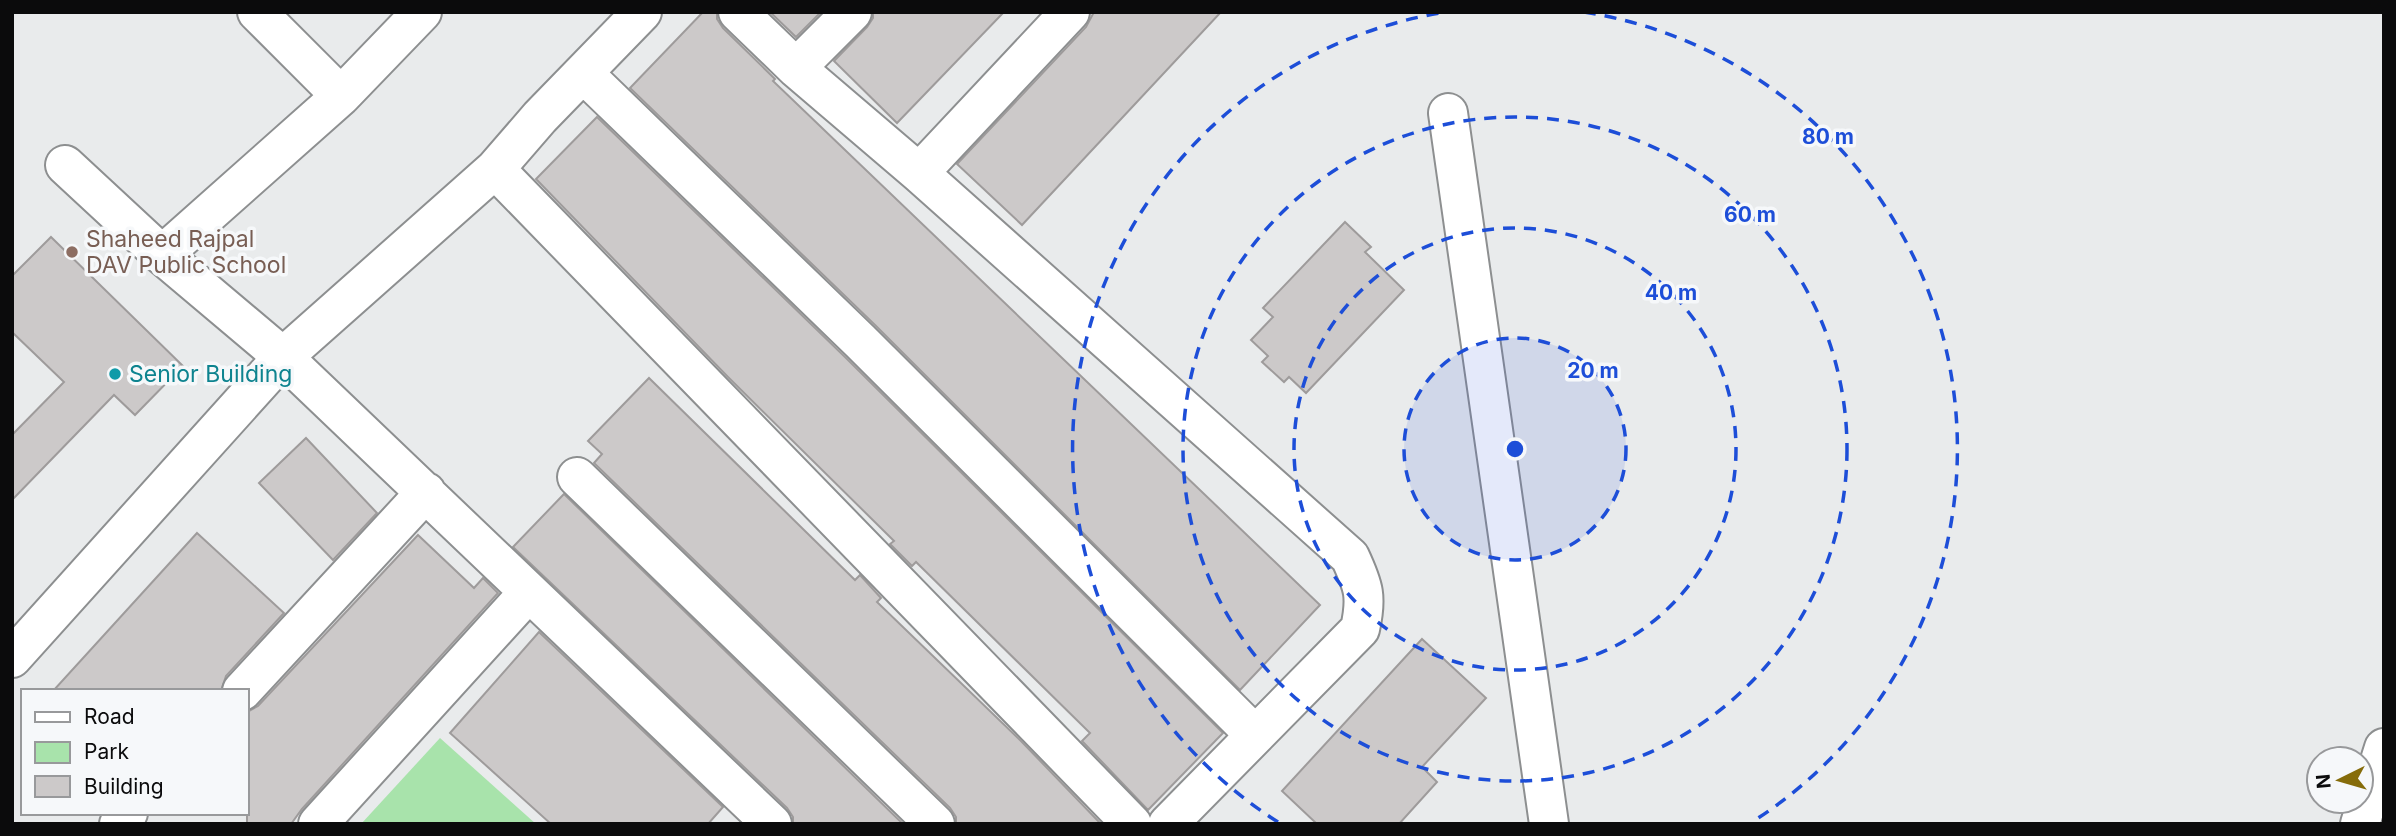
<svg xmlns="http://www.w3.org/2000/svg" width="2396" height="836" font-family="Inter,sans-serif">
  <style>
    .green { fill: #a8e3ab }
    .building { fill: #ccc9c9; stroke: #9e9b9b; stroke-width: 2 }
    .lines { fill: none; stroke-linecap: round; stroke-linejoin: round }
    .minor-casing { stroke: #8d8f90; stroke-width: 42 }
    .minor { stroke: #fff; stroke-width: 38 }
    .ring { fill: none; stroke: #1d4ed8; stroke-width: 3.5; stroke-dasharray: 12 9 }
    .education-dot { fill: #8d6e63; stroke: #f6f8fa; stroke-width: 2.5 }
    .culture-dot { fill: #0f9aa8; stroke: #f6f8fa; stroke-width: 2.5 }
    .labels { text-anchor: middle; stroke-width: 7; stroke-linejoin: round; paint-order: stroke }
    .education-label { font-size: 23px; fill: #785e54; stroke: #f6f8fa; text-anchor: start }
    .culture-label { font-size: 23px; fill: #0d838f; stroke: #f6f8fa; text-anchor: start }
    .centre { fill: #1d4ed8; stroke: #f6f8fa; stroke-width: 3.5 }
    .ring-label { font-size: 21px; text-anchor: middle; font-weight: bold; fill: #1d4ed8; stroke: #f6f8fa; stroke-width: 7; stroke-linejoin: round; paint-order: stroke }
  </style>
  <rect width="100%" height="100%" fill="#e9ebec"/>
  <path class="green" d="M440,738L536,824H361Z"/>
  <path class="building" d="M703,12H717V19L723,28L775,79L773,81L1320,605L1240,690L875,325L630,88Z
    M770,12H821L796,37Z
    M873,12H1004L897,123L834,61L867,27L873,18Z
    M1094,12H1221L1022,225L957,164L1086,27Z
    M597,117L845,357L1223,733L1148,810L1082,741L1090,733L916,562L912,566L890,544L894,541L890,537L728,377L536,179Z
    M1345,222L1371,247L1365,252L1404,290L1306,393L1289,377L1284,382L1262,362L1268,356L1251,340L1273,317L1263,308Z
    M51,237L183,366L135,415L114,395L12,500V435L64,382L12,332V276Z
    M649,378L855,580L860,575L881,598L877,602L1021,741L1101,824H956V817L950,808L594,463L602,454L588,441Z
    M306,438L377,513L333,560L259,483Z
    M564,494L903,824H793V817L787,808L513,547Z
    M197,533L284,613L226,676L221,691H53Z
    M418,535L474,588L483,578L498,593L302,809L291,824H247V712L258,706Z
    M539,632L723,807L708,824H551L450,733Z
    M1422,639L1486,698L1422,767L1437,782L1399,824H1317L1282,791Z"/>
  <g class="lines">
    <defs>
      <path id="minor" d="M257,12L341,96
        M738,12L796,68L919,173L1350,557C1364,587 1367,597 1360,629L1168,824
        M796,68L852,12
        M583,73L860,341L1254,734
        M1448,113L1549,824
        M65,165L162,255L283,357L772,824
        M495,169L1132,824
        M919,173L1070,12
        M162,255L341,96L422,12
        M577,477L935,824
        M12,658L283,357L495,169L540,117L642,12
        M242,691L426,492
        M119,824L128,813
        M318,824L528,593
        M2360,824L2384,748"/>
    </defs>
    <use href="#minor" class="minor-casing"/>
    <use href="#minor" class="minor"/>
  </g>
  <circle cx="1515" cy="449" r="111" fill="#1d4ed8" fill-opacity=".12"/>
  <g class="ring">
    <circle cx="1515" cy="449" r="111"/>
    <circle cx="1515" cy="449" r="221"/>
    <circle cx="1515" cy="449" r="332"/>
    <path d="M1278 822A442 442 0 0 1 1446 12M1584 12A442 442 0 0 1 1752 822"/>
  </g>
  <circle class="education-dot" cx="72" cy="252" r="7"/>
  <circle class="culture-dot" cx="115" cy="374" r="7"/>
  <g class="labels">
    <g class="education-label">
      <text x="86" y="247">Shaheed Rajpal<tspan x="86" dy="26">DAV Public School</tspan></text>
    </g>
    <g class="culture-label">
      <text x="129" y="382">Senior Building</text>
    </g>
  </g>
  <circle cx="1515" cy="449" r="10" class="centre"/>
  <g class="ring-label">
    <text x="1828" y="144">80 m</text>
    <text x="1750" y="222">60 m</text>
    <text x="1671" y="300">40 m</text>
    <text x="1593" y="378">20 m</text>
  </g>
  <rect width="2396" height="836" fill="none" stroke="#0b0b0c" stroke-width="28"/>
  <rect x="21" y="689" width="228" height="126" fill="#f6f8fa" stroke="#98999b" stroke-width="2"/>
  <rect x="35" y="712" width="35" height="10" fill="#ffffff" stroke="#98999b" stroke-width="2"/>
  <text x="84" y="724" font-size="21" fill="#0b0b0c">Road</text>
  <rect x="35" y="742" width="35" height="21" fill="#a8e3ab" stroke="#98999b" stroke-width="2"/>
  <text x="84" y="759" font-size="21" fill="#0b0b0c">Park</text>
  <rect x="35" y="776" width="35" height="21" fill="#ccc9c9" stroke="#98999b" stroke-width="2"/>
  <text x="84" y="794" font-size="21" fill="#0b0b0c">Building</text>
  <g transform="translate(2340 780) rotate(265)"><circle r="33" fill="#f6f8fa" stroke="#98999b" stroke-width="2"/>
  <path d="M0-5L12 26L0 18L-12 26Z" fill="#866c0a"/>
  <text y="-10" font-size="19" font-weight="bold" text-anchor="middle" fill="#0b0b0c">N</text>
  </g>
</svg>
